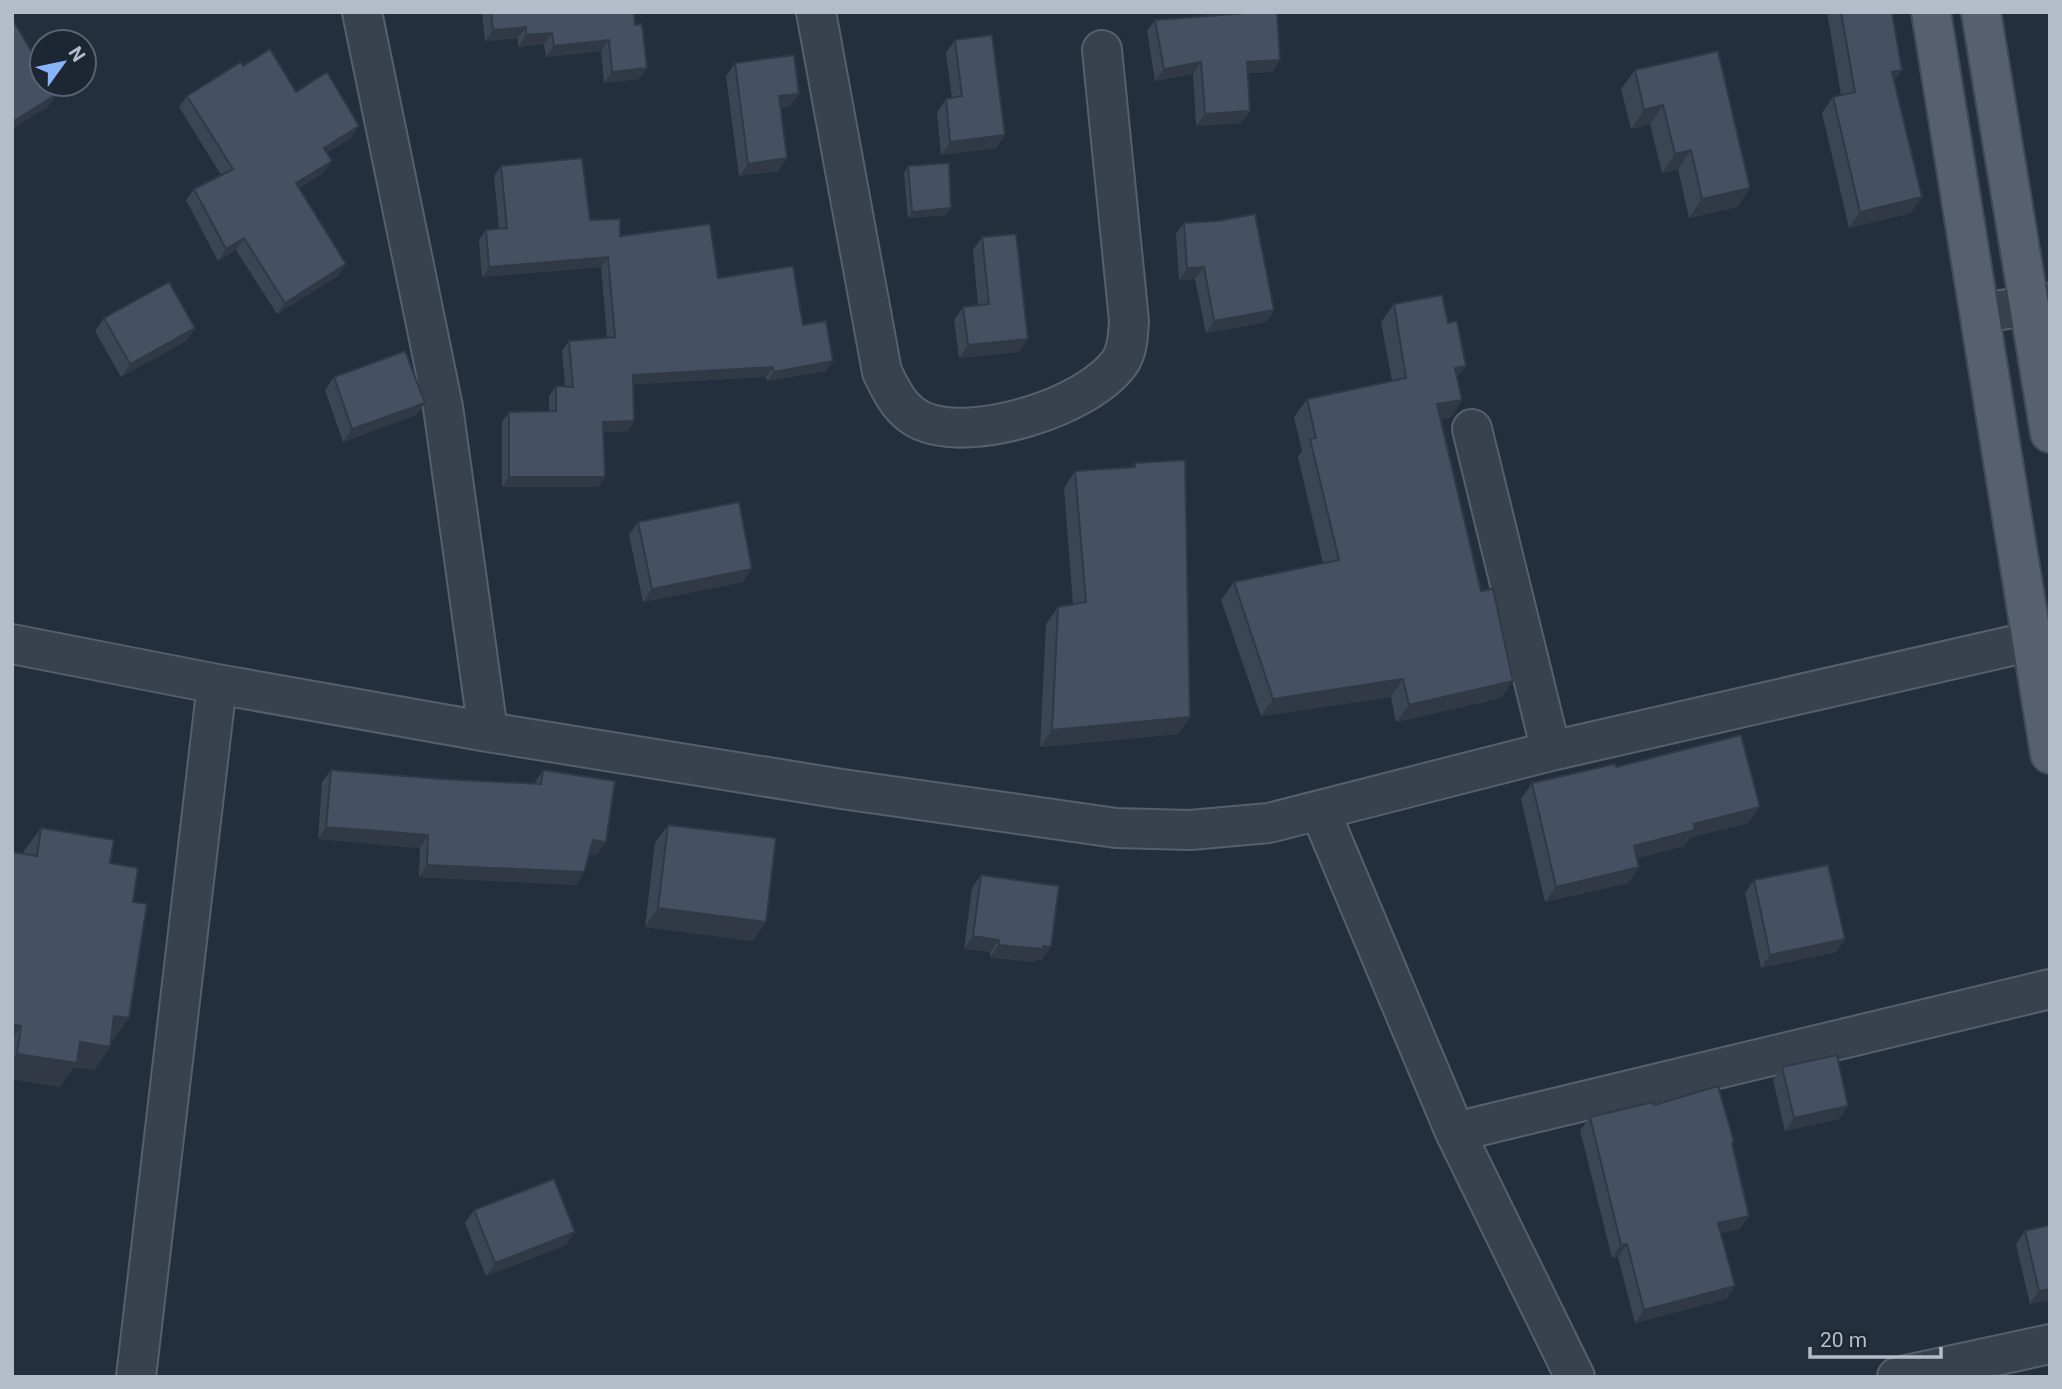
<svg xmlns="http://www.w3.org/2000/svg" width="2062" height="1389" font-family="Roboto,sans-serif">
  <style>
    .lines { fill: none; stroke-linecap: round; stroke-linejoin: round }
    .minor-casing { stroke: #565f6c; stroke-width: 42 }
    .primary-casing { stroke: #414a57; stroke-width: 42 }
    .minor { stroke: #38414e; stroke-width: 38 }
    .primary { stroke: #56606e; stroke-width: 38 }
    .wall { fill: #3b4654 }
    .shaded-wall { fill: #303945 }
    .building { fill: #455162; stroke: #303945; stroke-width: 2 }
  </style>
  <rect width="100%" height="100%" fill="#242f3e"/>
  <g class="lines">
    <defs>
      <path id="minor" d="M362,12L443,407L488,732
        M816,12L882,372C892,392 900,411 922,421C973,443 1088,407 1120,362C1128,350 1128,335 1129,321L1102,50
        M1980,313L2050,303
        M1472,429L1551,751
        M12,644L217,684L488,732L842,789L1116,828L1190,830L1269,823L1551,751L2050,637
        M1320,811L1455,1132L1575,1377
        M1455,1132L2050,989
        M136,1377L217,684
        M1897,1377L2050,1344"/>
      <path id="primary" d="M1931,12L2050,754
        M1981,12L2050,433"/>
    </defs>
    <use href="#minor" class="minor-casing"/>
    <use href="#primary" class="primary-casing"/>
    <use href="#minor" class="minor"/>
    <use href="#primary" class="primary"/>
  </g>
  <path class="wall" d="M482,12H634L635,25L647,68L639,79L604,83L601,51L546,57L544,44L518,47V38L485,41Z
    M1827,12H1892L1902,70L1894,81L1911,213L1849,228L1822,113L1833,97L1841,95Z
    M1155,20L1280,60L1272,72L1247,73L1250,111L1241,123L1196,126L1193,74L1155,81L1147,31Z
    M955,40L1005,135L996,148L941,155L937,112L946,99L952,98L946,53Z
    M735,63L790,106L780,108L787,158L778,171L739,176L726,76Z
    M243,66L296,92L351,138L326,153L332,161L323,173L299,188L338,276L277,314L236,250L218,261L186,200L194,189L221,175L179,107L187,96Z
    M1635,70L1750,188L1737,207L1689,218L1678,169L1662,173L1650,124L1631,129L1621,89Z
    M501,166L590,220L620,236L718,278L803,325L826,371L767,381L766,377L633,384L634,421L628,431L604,432L598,487H502V422L509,412L549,411V396L556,386H565L562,351L569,341L607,338L601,267L482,277L479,240L486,230L499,229L494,176Z
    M908,166L947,215L908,218L904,173Z
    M1184,223L1274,310L1266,322L1206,333L1195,279L1179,280L1176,234Z
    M982,237L1019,352L959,358L954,320L963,307L978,305L973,250Z
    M1394,304L1457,377L1462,400L1450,418L1441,419L1501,698L1396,722L1391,697L1261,716L1221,600L1234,582L1323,563L1298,457L1302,451L1294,417L1307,399L1392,381L1381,322Z
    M104,318L195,328L186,341L121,377L95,331Z
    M334,377L416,415L343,442L325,390Z
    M1135,463L1190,717L1178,734L1040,747L1046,624L1058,607L1073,604L1064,488L1075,471L1131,468Z
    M638,522L752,569L743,582L643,602L629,535Z
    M1616,767L1749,823L1691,837L1684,846L1637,858L1639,867L1628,883L1545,902L1521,799L1532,783Z
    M331,770L442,779L534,784L543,770L597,855L590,854L584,872L576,885L419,877L420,848L318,839L322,782Z
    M668,825L753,941L645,927L655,843Z
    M41,828L110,863L112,1042L111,1041L110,1047L94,1070L74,1067L60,1087L12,1079V852L24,854V851Z
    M981,875L1051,947L1042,960L1036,959L1034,962L990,957V952L964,949L972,888Z
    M1754,880L1845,939L1836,952L1761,968L1745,893Z
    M1782,1067L1848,1106L1839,1119L1785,1131L1773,1080Z
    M1654,1105L1733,1145L1740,1229L1720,1233L1735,1286L1726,1299L1635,1323L1618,1257L1612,1258L1580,1130L1590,1117Z
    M474,1210L566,1245L486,1276L465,1223Z
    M2025,1231L2050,1300L2030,1304L2016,1244Z"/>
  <path class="shaded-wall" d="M526,27L518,38L485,41L493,30Z
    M552,33L544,44L518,47L526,35Z
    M609,40L601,51L546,57L554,46Z
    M1280,60L1272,72L1238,74L1247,62Z
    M1201,62L1193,74L1155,81L1164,69Z
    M647,68L639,79L604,83L612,72Z
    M1902,70L1891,86L1892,72Z
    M57,94L48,107L12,129V123L14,121Z
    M799,94L790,106L770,109L779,96Z
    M1663,105L1650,124L1631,129L1644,110Z
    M1250,111L1241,123L1196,126L1205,114Z
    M359,126L351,138L315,159L324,148Z
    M1005,135L996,148L941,155L950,142Z
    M1691,150L1678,169L1662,173L1675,154Z
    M787,158L778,171L739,176L748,164Z
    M332,161L323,173L288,195L296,183Z
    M1750,188L1737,207L1689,218L1702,199Z
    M1922,197L1911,213L1849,228L1860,212Z
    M951,208L947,215L908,218L912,212Z
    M244,238L236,250L218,261L226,249Z
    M608,257L601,267L482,277L489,267Z
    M346,264L338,276L277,314L285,303Z
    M1204,267L1195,279L1179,280L1187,268Z
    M1274,310L1266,322L1206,333L1214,321Z
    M195,328L186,341L121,377L130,364Z
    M1028,339L1019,352L959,358L968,345Z
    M833,361L826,371L767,381L774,372Z
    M1466,366L1453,383L1455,368Z
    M773,367L766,377L626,385L633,375Z
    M1462,400L1450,418L1425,422L1437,404Z
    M425,403L416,415L343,442L352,429Z
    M634,421L628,431L596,432L603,422Z
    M509,477H605L598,487H502Z
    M752,569L743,582L643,602L652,589Z
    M1403,679L1391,697L1261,716L1273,699Z
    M1513,681L1501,698L1396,722L1409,705Z
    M1190,717L1178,734L1040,747L1052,730Z
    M1760,807L1749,823L1691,837L1684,846L1623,862L1634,846L1694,824Z
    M326,827L428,835L420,848L318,839Z
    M593,840L606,842L597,855L585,853Z
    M427,865L584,872L576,885L419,877Z
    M1639,867L1628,883L1545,902L1556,887Z
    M658,908L766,922L753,941L645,927Z
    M973,936L999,940L990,952L964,949Z
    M1845,939L1836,952L1761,968L1770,955Z
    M999,945L1043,946L1051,947L1042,960L1036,959L1034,962L990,957Z
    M114,1016L129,1018L112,1042L98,1039Z
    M12,1024L21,1026L12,1038Z
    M80,1042L110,1047L94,1070L74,1067L60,1087L12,1079V1060L17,1054Z
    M1848,1106L1839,1119L1785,1131L1794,1118Z
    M1749,1216L1740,1229L1709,1236L1718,1223Z
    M575,1232L566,1245L486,1276L495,1263Z
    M1627,1244L1618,1257L1612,1258L1621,1245Z
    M1735,1286L1726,1299L1635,1323L1644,1310Z
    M2050,1289V1300L2030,1304L2039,1291Z"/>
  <path class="building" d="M491,12H634L635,25L642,24L647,68L612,72L609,40L554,46L552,33L526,35V27L493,30Z
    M1260,12H1277L1280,60L1247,62L1250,111L1205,114L1201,62L1164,69L1155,20Z
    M1841,12H1892L1902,70L1892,72L1922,197L1860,212L1833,97L1855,92Z
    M14,22L42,69V84H51L57,94L14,121L12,117V24Z
    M992,35L1005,135L950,142L946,99L962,96L955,40Z
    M270,49L296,92L327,72L359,126L324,148L332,161L296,183L346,264L285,303L244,238L226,249L194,189L233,169L187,96L241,62L243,66Z
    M1718,51L1750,188L1702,199L1691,150L1675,154L1663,105L1644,110L1635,70Z
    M794,55L799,94L779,96L787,158L748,164L735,63Z
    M582,158L590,220L620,219V236L710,224L718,278L793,266L803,325L826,321L833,361L774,372L773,367L633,375L634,421L603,422L605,477H509V412L556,411V386L573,387L569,341L615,337L608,257L489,267L486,230L507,228L501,166Z
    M949,163L951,208L912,212L908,166Z
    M1255,214L1274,310L1214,321L1204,267L1187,268L1184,223L1217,221Z
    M1016,234L1028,339L968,345L963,307L989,304L982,237Z
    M169,282L195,328L130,364L104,318Z
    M1442,295L1448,323L1457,321L1466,366L1455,368L1462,400L1437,404L1481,591L1493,589L1513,681L1409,705L1403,679L1273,699L1234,582L1339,560L1310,439L1316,438L1307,399L1406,378L1394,304Z
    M405,351L425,403L352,429L334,377Z
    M1185,460L1190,717L1052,730L1058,607L1086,602L1075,471L1135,467V463Z
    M739,502L752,569L652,589L638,522Z
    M1741,735L1760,807L1694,824L1695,830L1634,846L1639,867L1556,887L1532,783L1615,764L1616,767Z
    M331,770L442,779L541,784L543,770L615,781L606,842L593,840L584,872L427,865L428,835L326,827Z
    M668,825L776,838L766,922L658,908Z
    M41,828L114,840L110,863L138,868L133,902L147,904L129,1018L114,1016L110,1047L80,1042L77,1063L17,1054L21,1026L12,1024V852L37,856Z
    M1828,865L1845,939L1770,955L1754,880Z
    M981,875L1059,886L1051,947L1043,946V949L999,945V940L973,936Z
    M1837,1055L1848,1106L1794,1118L1782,1067Z
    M1718,1086L1734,1142L1732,1143L1749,1216L1718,1223L1735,1286L1644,1310L1627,1244L1621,1245L1590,1117L1653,1102L1654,1105Z
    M554,1179L575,1232L495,1263L474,1210Z
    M2050,1225V1289L2039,1291L2025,1231Z"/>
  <rect width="2062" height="1389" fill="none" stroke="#b4bcc9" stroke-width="28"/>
  <g transform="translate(63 63) rotate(57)"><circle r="33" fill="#1d2633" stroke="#59626f" stroke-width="2"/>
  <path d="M0-5L12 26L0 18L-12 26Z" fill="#8ab4f8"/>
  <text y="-10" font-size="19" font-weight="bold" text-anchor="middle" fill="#b4bcc9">N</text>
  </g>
  <path d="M1810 1347v10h131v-10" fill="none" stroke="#b4bcc9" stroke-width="3.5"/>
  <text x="1820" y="1347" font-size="21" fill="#b4bcc9" stroke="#1d2633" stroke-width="5" paint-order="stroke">20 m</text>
</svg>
